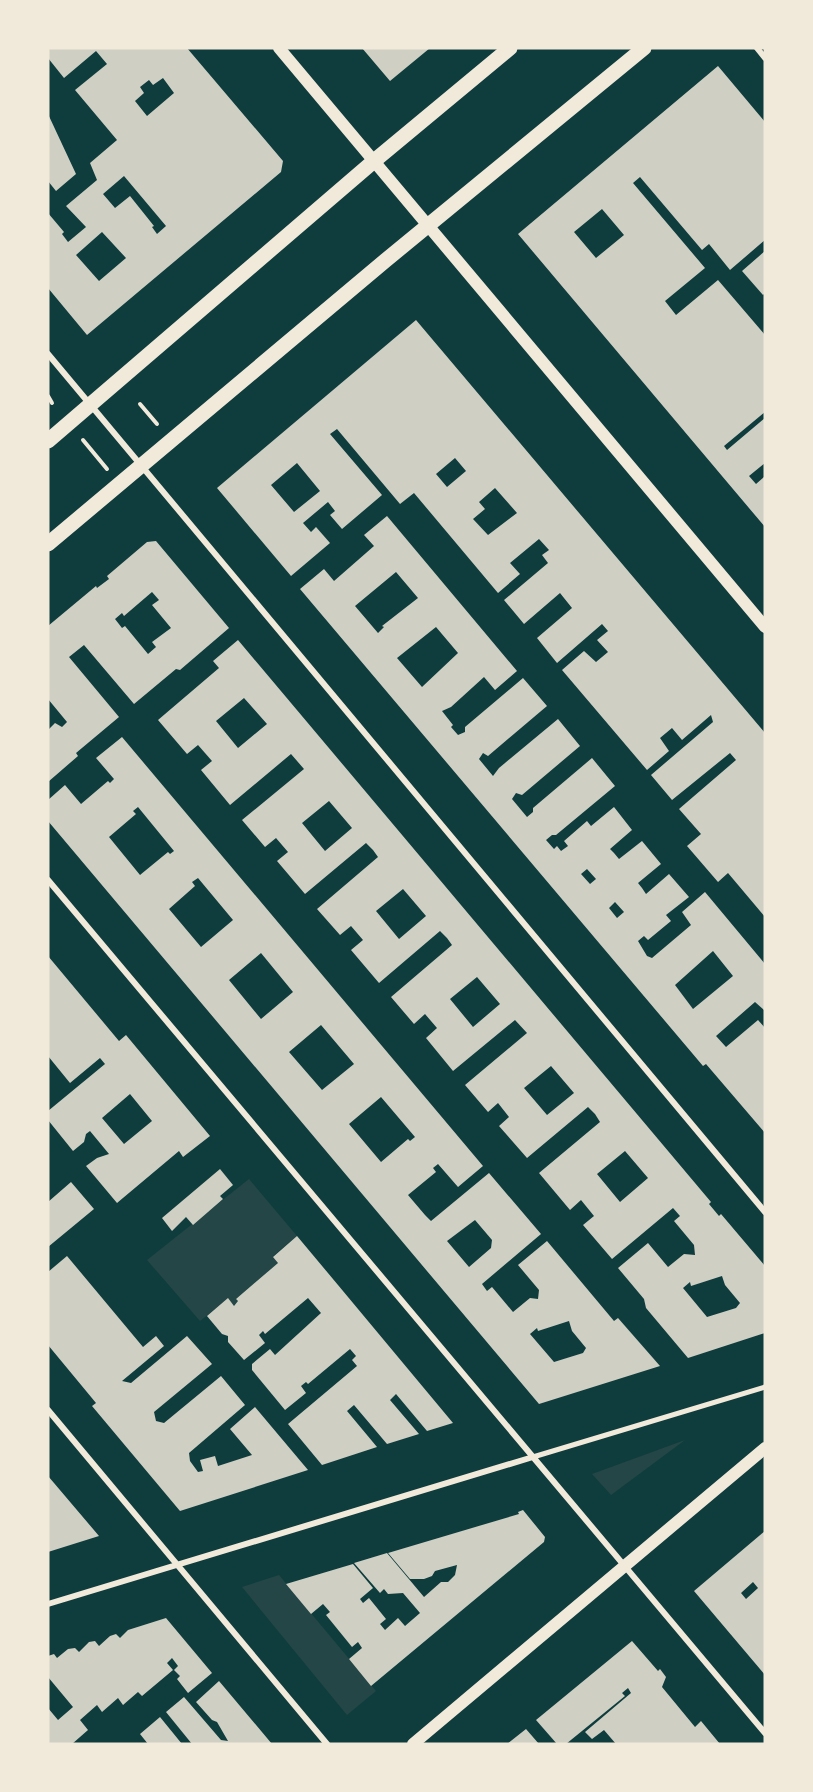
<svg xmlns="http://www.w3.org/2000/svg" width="813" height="1792" font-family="'Noto Sans',sans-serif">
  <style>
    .green { fill: #244646 }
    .building { fill: #cfcfc3; fill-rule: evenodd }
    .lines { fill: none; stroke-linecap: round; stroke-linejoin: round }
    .path { stroke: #f1e9da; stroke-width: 4 }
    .pedestrian { stroke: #f1e9da; stroke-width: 5 }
    .minor { stroke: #f1e9da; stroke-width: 6 }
    .secondary { stroke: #f1e9da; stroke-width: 12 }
    .primary { stroke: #f1e9da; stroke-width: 15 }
  </style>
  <rect width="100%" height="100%" fill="#0f3d3e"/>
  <path class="green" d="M249,1179L297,1236L273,1256L278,1263L236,1299L238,1301L234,1306L228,1299L200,1321L147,1260Z
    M685,1440L611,1495L592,1474Z
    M279,1575L376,1691L347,1715L242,1587Z"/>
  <path class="building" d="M48,48H187L283,161L281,172L87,335L48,288V213L64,232L62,234L68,242L86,227L66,206L97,180L90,163L117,140L75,90L107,64L96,51L64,78L48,58ZM163,78L174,93L147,116L135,101L144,93L140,87L149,80L153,85ZM124,176L166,226L157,234L152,227L154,226L130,196L115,208L103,194ZM102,232L126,258L99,281L76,255Z
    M362,48H430L390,81Z
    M718,66L765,122V240L730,270L709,244L702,250L640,177L633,183L705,268L665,301L676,315L718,280L765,335V412L724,446L727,450L765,418V463L749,476L756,484L765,476V527L518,234ZM602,209L624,235L596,258L574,232Z
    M48,114L76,174L56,191L48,181Z
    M765,251V293L763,295L742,271Z
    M416,320L765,733V917L728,873L718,882L687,846L701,834L679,809L736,760L730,753L672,800L651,775L713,722L711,715L682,740L672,728L660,738L669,751L647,770L562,670L584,651L596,662L608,652L597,640L608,631L602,624L557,663L537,638L572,608L560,593L524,624L504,600L548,563L542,555L549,550L539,539L510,563L520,574L498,593L414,493L400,504L337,429L330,434L382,495L342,529L330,515L335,511L328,502L303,523L311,532L316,527L330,543L291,576L217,488ZM455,458L466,471L447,487L436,474ZM297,463L320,491L294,512L271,485ZM495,488L517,513L488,535L473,519L485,509L479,502Z
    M387,516L517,671L495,690L484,677L451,707L442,711L453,725L451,727L458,735L465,732V727L523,678L547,706L488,756L483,753L479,759L493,776L499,768L558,719L580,746L522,795L516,793L512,799L527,817L533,812V808L592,758L615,786L556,835H552L546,840L554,849L557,846L561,851L568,846L564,841L587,821L591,826L614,807L632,830L610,849L614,853L619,859L642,841L661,864L638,883L642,888L646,894L669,874L689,897L666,915L671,921L648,940L644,936L638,941L647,956L652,958L691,925L682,912L705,892L765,964V1011L755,1002L716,1036L726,1047L758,1020L765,1028V1133L706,1064L703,1066L300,589L324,569L334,581L374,546L364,535ZM396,572L418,598L382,626L384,627L378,633L355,606ZM436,627L458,653L422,687L397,658ZM587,869L596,879L590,884L581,874ZM615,902L624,912L617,918L609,908ZM713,951L733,976L693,1009L675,985Z
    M156,541L229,628L180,670L176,669L134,704L84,645L69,657L119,717L76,753L78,756L48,782V730L55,723L62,727L67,722L48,699V626L96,586L97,588L109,579L107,576L147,542ZM152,592L159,600L152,605L171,628L152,642L156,647L148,654L125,626L122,628L115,619L122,613L124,616Z
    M238,640L711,1202L709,1204L719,1216L721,1214L765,1266V1333L688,1358L646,1308L644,1299L618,1268L648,1243L668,1267L684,1254L695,1255L694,1245L674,1221L680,1216L673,1208L612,1259L583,1225L594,1216L581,1200L570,1210L539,1173L600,1122L595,1114L588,1107L527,1158L499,1126L509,1117L498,1103L488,1112L465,1085L527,1033L515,1020L453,1071L426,1038L437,1028L425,1014L414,1024L391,997L452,945L447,938L440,931L379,983L351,950L363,940L351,926L340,935L317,909L378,857L373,850L366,843L305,894L277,861L288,852L276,838L265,847L242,820L304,769L291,754L230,805L201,770L212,761L198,745L187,754L158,720L219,668L213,661ZM244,698L267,724L238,748L216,721ZM329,801L352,828L325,851L302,823ZM403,889L426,916L399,939L376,911ZM477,977L500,1004L473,1027L450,999ZM551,1066L574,1093L547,1115L524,1088ZM625,1151L648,1178L620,1202L597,1174ZM722,1276L725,1285L740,1303L736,1308L707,1317L683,1288L690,1282L691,1286Z
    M122,737L483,1166L458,1187L438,1164L433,1168L436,1172L408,1195L425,1215L431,1221L489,1173L541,1234L482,1284L487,1291L492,1287L513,1312L530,1298L538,1299L539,1290L518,1265L547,1241L614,1321L618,1318L660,1366L539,1404L48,821V800L65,785L81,804L108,781L110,783L114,779L96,758ZM138,807L174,851L170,854L168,852L140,875L109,837L136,814L133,811ZM198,878L233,920L201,947L169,909L195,886L192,882ZM261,953L293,992L261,1019L229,980ZM321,1025L354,1064L322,1090L289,1052ZM381,1097L415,1137L410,1141L408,1139L381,1162L349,1124ZM475,1220L492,1240L491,1248L469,1267L447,1241ZM569,1321L572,1331L586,1348L583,1353L554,1362L530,1334L537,1328L538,1331Z
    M48,956L119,1041L126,1035L210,1136L183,1157L179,1151L117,1203L86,1166L97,1158L109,1154L90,1131L86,1134L84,1142L73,1151L48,1120V1111L105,1064L100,1058L70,1083L48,1056ZM130,1094L152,1121L124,1144L102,1118Z
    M220,1169L233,1185L220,1196L223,1199L193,1225L186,1217L172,1231L162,1218Z
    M71,1182L94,1209L48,1247V1202Z
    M297,1236L338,1285L453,1423L427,1431L396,1394L390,1400L419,1434L387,1444L354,1405L347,1411L377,1447L322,1465L288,1424L357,1366L352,1360L356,1356L350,1349L308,1384L306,1382L301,1386L306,1393L285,1410L252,1370V1364L270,1349L275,1355L321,1313L308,1298L265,1334L263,1331L259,1335L265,1343L244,1360L228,1342V1336L222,1334L207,1316L228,1298L234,1306L238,1301L236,1299L278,1263L273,1257Z
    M67,1256L143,1347L156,1336L164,1346L122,1381L131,1383L187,1336L212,1364L154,1412L156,1421L164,1423L221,1376L245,1405L189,1453L190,1461L198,1472L203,1471L200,1460L215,1456L218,1466L252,1455L230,1429L255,1407L308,1470L180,1511L92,1406L96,1403L48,1345V1272Z
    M48,1476L54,1483L99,1536L48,1552Z
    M523,1510L545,1537L544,1542L371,1686L349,1659L362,1648L358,1642L352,1647L326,1615L330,1612L323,1604L311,1614L286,1584L353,1564L373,1588L360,1599L363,1603L369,1598L386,1619L380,1624L385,1630L398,1618L405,1626L420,1613L403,1593L388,1594L384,1589L380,1593L354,1563L387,1553L424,1597L441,1582H448L455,1575L457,1565L435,1571L432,1576L424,1579H410L388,1553L519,1514L518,1512Z
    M765,1531V1675L694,1591ZM753,1582L758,1588L746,1599L741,1593Z
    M166,1618L212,1673L188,1693L177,1679L180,1676L174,1670L178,1666L172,1658L167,1663L173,1670L142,1696L138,1692L123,1705L118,1698L102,1712L97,1705L80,1720L88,1730L72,1744H48V1708L58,1720L73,1707L48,1677V1656L54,1654L57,1658L68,1649L75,1648L79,1652L89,1642L95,1641L99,1646L110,1636L116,1634L120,1638L128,1630Z
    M632,1641L658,1671L660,1669L666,1677L662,1687L695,1727L701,1721L720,1744H616L604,1730L592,1739L585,1732L631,1693L628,1688L622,1693L625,1696L566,1744H557L536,1720Z
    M219,1681L272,1744H192L166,1712L184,1697L221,1740L228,1741L217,1722L212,1720L196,1702Z
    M160,1717L182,1744H148L140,1734Z
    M526,1729L539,1744H507Z"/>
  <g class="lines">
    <path class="path" d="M48,396L52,403
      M140,404L157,424
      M83,440L107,469"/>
    <path class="pedestrian" d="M533,1457L765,1387"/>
    <path class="minor" d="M757,48L765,58
      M48,354L765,1212
      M48,880L765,1733
      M48,1410L327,1744
      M48,1604L533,1457"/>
    <path class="secondary" d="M279,48L765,627
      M413,1744L765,1448"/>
    <path class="primary" d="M48,441L374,161L510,48
      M48,544L386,260L644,48"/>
  </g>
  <rect width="813" height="1792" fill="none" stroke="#f1e9da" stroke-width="99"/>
</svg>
